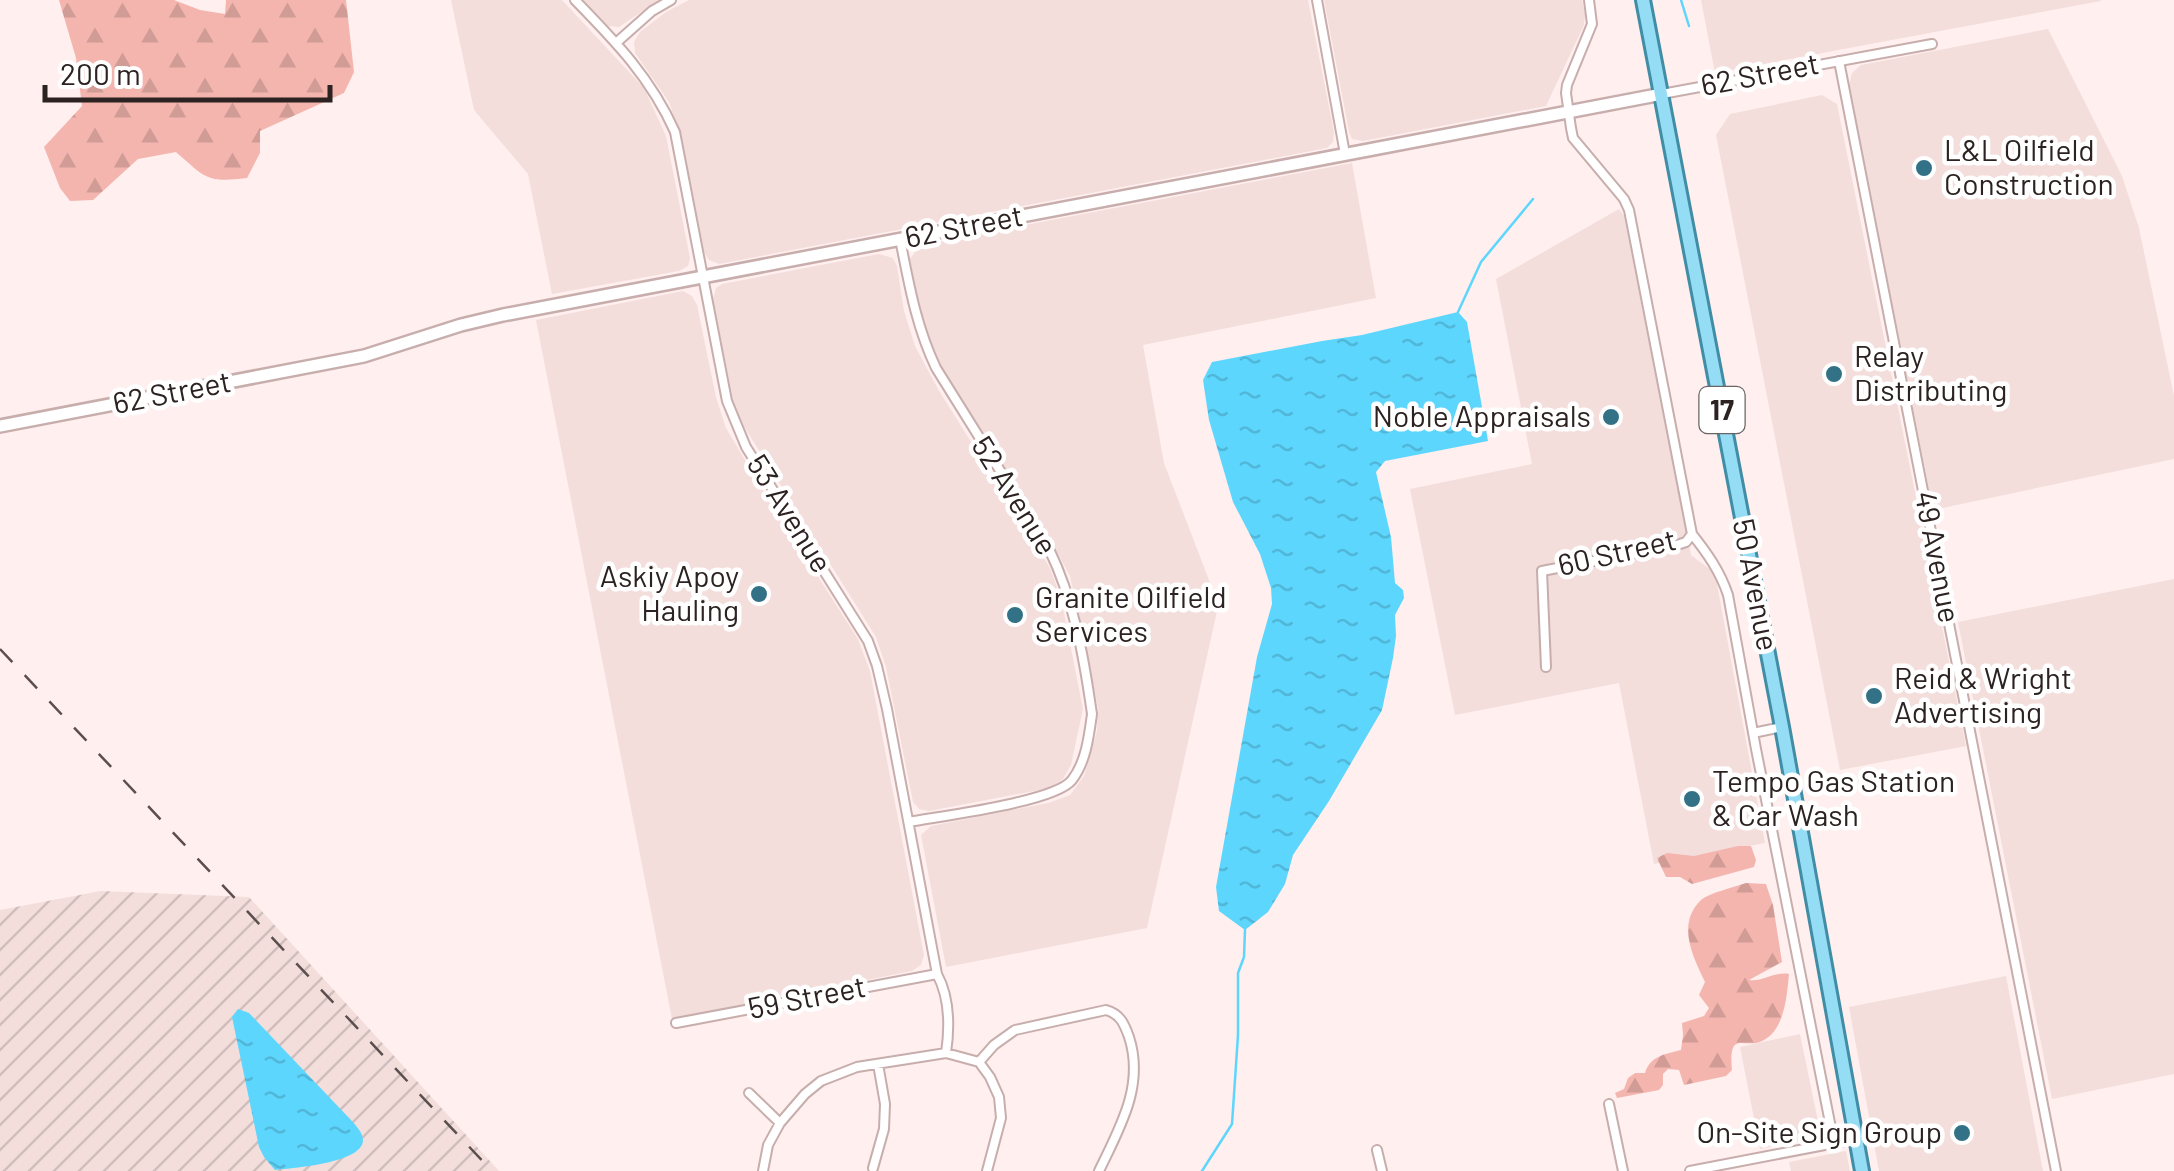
<svg xmlns="http://www.w3.org/2000/svg" width="2174" height="1171" font-family="Barlow,sans-serif">
  <style>
    .built { fill: #f3dedc }
    .industrial { fill: url(#industrial-furrows) }
    .forest { fill: url(#forest-firs) }
    .water { fill: url(#water-ripples) }
    .lines { fill: none; stroke-linecap: round; stroke-linejoin: round }
    .stream { stroke: #5dd6fe; stroke-width: 2.5 }
    .street-casing { stroke: #c7aeac; stroke-width: 12 }
    .secondary-casing { stroke: #c7aeac; stroke-width: 16 }
    .primary-casing { stroke: #428da6; stroke-width: 18 }
    .street { stroke: #fff; stroke-width: 8 }
    .secondary { stroke: #fff; stroke-width: 11 }
    .primary { stroke: #95ddf4; stroke-width: 12 }
    .rail { stroke: #5a4f4e; stroke-width: 2.5; stroke-dasharray: 18 18; stroke-linecap: butt }
    .poi-dot { fill: #327186; stroke: #fff; stroke-width: 4 }
    .labels { text-anchor: middle; stroke-width: 9; stroke-linejoin: round; paint-order: stroke }
    .shield { fill: #fff; stroke: #6b6464; stroke-width: 2.5 }
    .shield-label { font-size: 28px; font-weight: bold; fill: #2b2221 }
    .street-label { font-size: 30px; fill: #2b2221; stroke: #fff }
    .poi-label { font-size: 30px; fill: #2b2221; stroke: #fff; text-anchor: start }
  </style>
  <defs>
    <pattern id="industrial-furrows" width="10" height="10" patternUnits="userSpaceOnUse" patternTransform="scale(2.5)"><rect width="10" height="10" fill="#f3dedc"/><path d="M-1 1l2-2M0 10L10 0M9 11l2-2" fill="none" stroke="#d0bebc"/></pattern>
    <pattern id="forest-firs" width="22" height="20" patternUnits="userSpaceOnUse" patternTransform="scale(2.5)"><rect width="22" height="20" fill="#f4b5af"/><path d="M5 1l3.5 6h-7zM16 11l3.5 6h-7z" fill="#d19b96"/></pattern>
    <pattern id="water-ripples" width="26" height="14" patternUnits="userSpaceOnUse" patternTransform="scale(2.5)"><rect width="26" height="14" fill="#5dd6fe"/><path d="M2 4q2-2 4 0t4 0M15 11q2-2 4 0t4 0" fill="none" stroke="#51b7d9"/></pattern>
  </defs>
  <rect width="100%" height="100%" fill="#ffefee"/>
  <path class="built" d="M451,0H562L644,88L666,136L690,258L688,266L679,271L552,294L528,174L474,110Z
    M583,0H659L619,27L608,26Z
    M689,0H1308L1334,132L1333,142L1327,148L719,264L709,260L704,252L682,139L669,102L635,53L634,42L640,32L666,12Z
    M1324,0H1582L1585,15L1584,25L1546,106L1363,141L1352,139L1349,132Z
    M1701,0H2100L2101,1L1715,73Z
    M2048,29L2122,176L2139,228L2174,396V459L1933,510L1849,85L1852,73L1861,65Z
    M1822,95L1837,104L1966,746L1840,770L1716,135L1730,114Z
    M1352,163L1376,298L1143,345L1164,463L1214,593L1217,611L1147,928L946,967L921,835L931,826L1048,803L1070,795L1084,776L1097,731L1098,708L1070,576L1045,530L943,371L929,340L919,310L910,259L920,245Z
    M1619,209L1624,216L1691,555L1715,573L1765,843L1654,864L1619,683L1455,715L1410,489L1532,464L1496,279Z
    M879,254L893,258L897,266L904,311L915,346L938,389L1050,568L1061,598L1083,709L1071,765L1063,779L1050,788L929,811L919,809L913,802L886,667L876,637L743,425L734,406L713,299L716,288L722,284Z
    M683,291L692,296L697,305L716,397L726,428L769,500L858,639L870,671L924,955L921,965L912,971L672,1019L536,320Z
    M2174,579V1074L2052,1099L1958,622Z
    M2006,976L2043,1171H1879L1849,1007Z
    M1800,1034L1821,1136L1760,1149L1740,1047Z
    M1846,1151L1850,1171H1791L1789,1162Z"/>
  <path class="industrial" d="M101,891L249,897L499,1171H0V910Z"/>
  <path class="forest" d="M59,0H174L200,10L225,14L226,0H346L354,72L344,93L260,131V153L247,178C206,183 206,178 176,152L138,159L93,200L70,201L60,188L44,147L82,106L76,58Z
    M1738,846H1751L1756,860L1754,867L1692,884L1680,877H1666L1657,858L1667,853L1694,856Z
    M1746,883L1766,884L1773,905L1782,962L1749,980C1763,982 1775,971 1789,974C1787,994 1785,1029 1764,1040C1745,1051 1728,1027 1732,1070L1726,1076L1684,1085L1679,1070L1668,1069L1663,1074V1085L1659,1090L1617,1098L1615,1093L1624,1089L1628,1078L1635,1073H1645C1650,1056 1665,1054 1681,1050L1683,1035L1682,1023L1704,1016L1709,1008L1699,995L1705,982C1693,957 1676,924 1701,900C1709,893 1735,887 1746,883Z"/>
  <path class="water" d="M1458,312L1467,322L1488,441L1385,461L1376,472L1391,537L1395,583L1403,590L1404,598L1395,615L1396,636L1393,658L1382,710L1329,801L1293,855L1285,884L1268,912L1245,930L1219,911L1216,887L1257,657L1272,604L1271,588L1260,554L1233,502L1209,420L1203,380L1212,362L1322,341L1362,335Z
    M238,1009L249,1013L351,1120C356,1126 363,1132 363,1141C361,1163 294,1168 275,1170L264,1157L259,1147L232,1017Z"/>
  <g class="lines">
    <path class="stream" d="M1681,0L1689,26
      M1458,312L1481,262L1533,199
      M1202,1171L1232,1124L1238,1035V973L1244,957L1245,930"/>
    <defs>
      <path id="street" d="M575,0C616,42 651,78 675,132L727,401L746,447L868,641L877,666L887,709L937,974C950,998 950,1026 946,1053
        M1317,0L1345,154
        M1589,0L1592,24L1567,85L1566,93L1571,128L1573,138L1624,199L1629,210L1692,534C1707,553 1720,571 1728,595L1756,749L1834,1143
        M616,43L652,11L671,0
        M1839,61L2056,1171
        M1662,94L1932,44
        M900,239C909,284 916,326 936,368L1049,549C1074,600 1084,658 1092,714C1089,736 1086,762 1072,780C1055,802 941,816 909,822
        M1546,667L1542,571L1677,545L1686,542L1692,534
        M1753,733L1782,727
        M676,1023L937,974
        M979,1062L994,1045L1015,1030L1106,1010C1120,1014 1124,1023 1129,1037C1145,1086 1119,1129 1099,1171
        M749,1093L780,1123
        M1609,1104L1623,1171
        M1377,1150L1382,1171
        M873,1168L884,1129L885,1104L878,1064
        M763,1171L768,1145L780,1123L805,1094L821,1081L857,1067L946,1053L979,1062L990,1077L999,1097L1001,1118L987,1171
        M1690,1171L1856,1139"/>
      <path id="secondary" d="M0,426L364,356L461,325L503,315L1662,94"/>
      <path id="primary" d="M1643,0L1782,727L1862,1171"/>
    </defs>
    <use href="#street" class="street-casing"/>
    <use href="#secondary" class="secondary-casing"/>
    <use href="#primary" class="primary-casing"/>
    <use href="#street" class="street"/>
    <use href="#secondary" class="secondary"/>
    <use href="#primary" class="primary"/>
    <path class="rail" d="M0,649L492,1171"/>
  </g>
  <g class="poi-dot">
    <circle cx="1924" cy="168" r="10"/>
    <circle cx="1834" cy="374" r="10"/>
    <circle cx="1611" cy="417" r="10"/>
    <circle cx="759" cy="594" r="10"/>
    <circle cx="1015" cy="615" r="10"/>
    <circle cx="1874" cy="696" r="10"/>
    <circle cx="1692" cy="799" r="10"/>
    <circle cx="1962" cy="1133" r="10"/>
  </g>
  <g class="labels">
    <rect class="shield" x="1699.5" y="387" width="45" height="46" rx="8"/>
    <g class="shield-label">
      <text x="1722" y="420">17</text>
    </g>
    <g class="street-label">
      <text transform="translate(1760 75) rotate(-11)" y="10">62 Street</text>
      <text transform="translate(964 227) rotate(-11)" y="10">62 Street</text>
      <text transform="translate(172 393) rotate(-11)" y="10">62 Street</text>
      <text transform="translate(1014 496) rotate(58)" y="10">52 Avenue</text>
      <text transform="translate(789 514) rotate(58)" y="10">53 Avenue</text>
      <text transform="translate(1617 553) rotate(-13)" y="10">60 Street</text>
      <text transform="translate(1937 557) rotate(79)" y="10">49 Avenue</text>
      <text transform="translate(1755 585) rotate(79)" y="10">50 Avenue</text>
      <text transform="translate(807 998) rotate(-11)" y="10">59 Street</text>
    </g>
    <g class="poi-label">
      <text x="1944" y="161">L&amp;L Oilfield<tspan x="1944" dy="34">Construction</tspan></text>
      <text x="1854" y="367">Relay<tspan x="1854" dy="34">Distributing</tspan></text>
      <text x="1591" y="427" text-anchor="end">Noble Appraisals</text>
      <text x="739" y="587" text-anchor="end">Askiy Apoy<tspan x="739" dy="34">Hauling</tspan></text>
      <text x="1035" y="608">Granite Oilfield<tspan x="1035" dy="34">Services</tspan></text>
      <text x="1894" y="689">Reid &amp; Wright<tspan x="1894" dy="34">Advertising</tspan></text>
      <text x="1712" y="792">Tempo Gas Station<tspan x="1712" dy="34">&amp; Car Wash</tspan></text>
      <text x="1942" y="1143" text-anchor="end">On-Site Sign Group</text>
    </g>
  </g>
  <path d="M45 85v15h285v-15" fill="none" stroke="#2b2221" stroke-width="5"/>
  <text x="60" y="85" font-size="30" fill="#2b2221" stroke="#ffffff" stroke-width="8" paint-order="stroke">200 m</text>
</svg>
